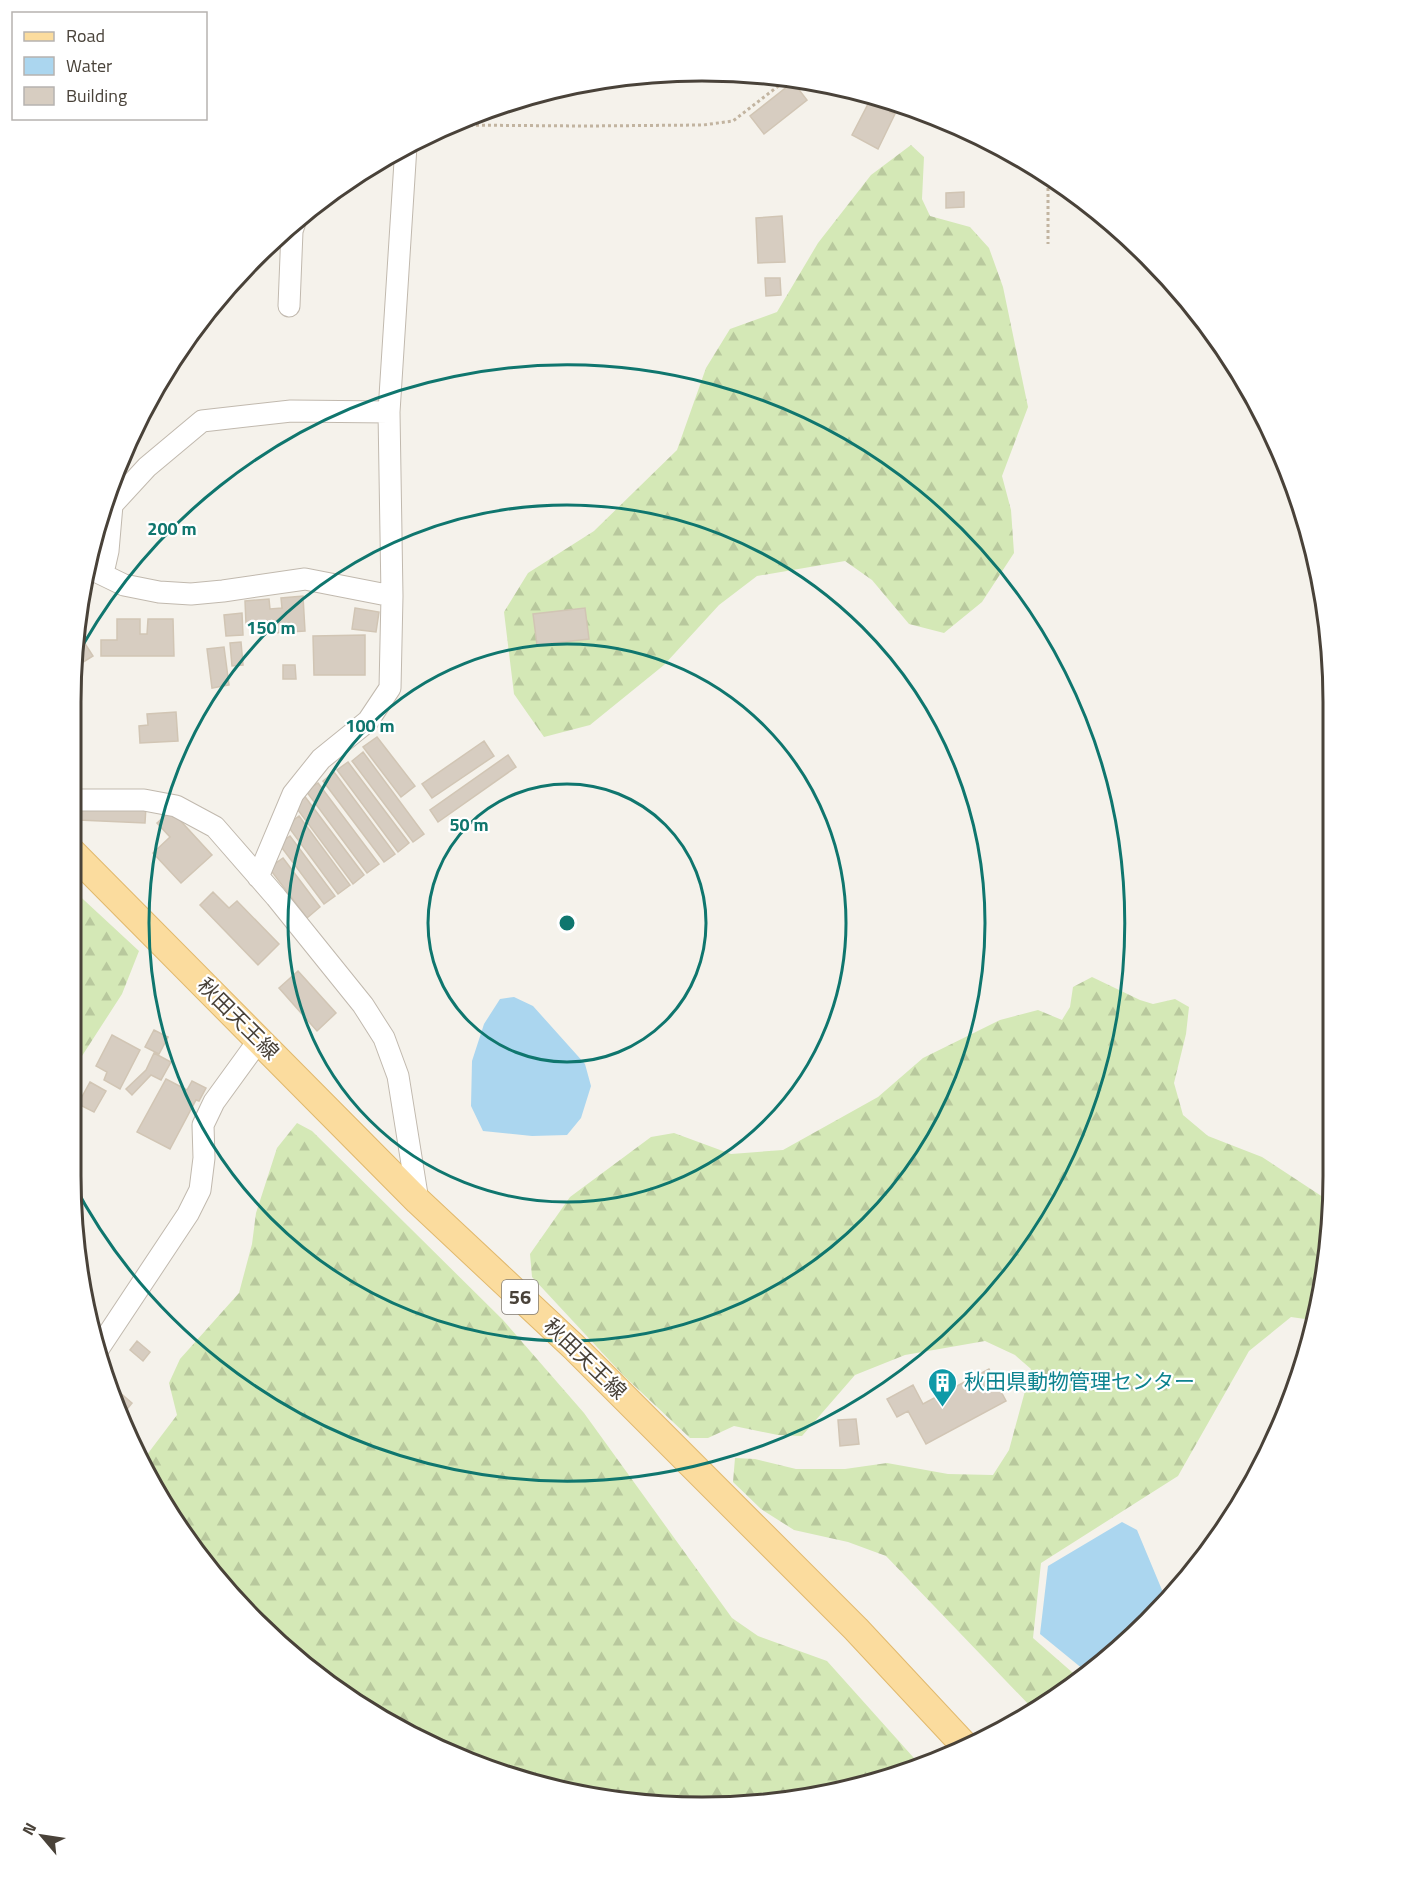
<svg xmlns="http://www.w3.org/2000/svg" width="1404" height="1878" font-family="'Titillium Web','Noto Sans JP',sans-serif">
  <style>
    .forest { fill: url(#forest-firs) }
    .water { fill: #abd6ef }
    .building { fill: #d7cdc1; stroke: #d1c5b4; stroke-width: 1.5 }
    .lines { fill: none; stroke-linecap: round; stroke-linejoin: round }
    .minor-casing { stroke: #c1b9ae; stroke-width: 23 }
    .major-casing { stroke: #e1b96d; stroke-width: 29 }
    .path { stroke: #c2b4a0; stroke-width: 3; stroke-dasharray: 3 3; stroke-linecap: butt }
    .minor { stroke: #fff; stroke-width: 21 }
    .major { stroke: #fbdc9e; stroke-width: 27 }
    .ring { fill: none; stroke: #0f766e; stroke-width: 3 }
    .labels { text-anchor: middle; stroke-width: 4.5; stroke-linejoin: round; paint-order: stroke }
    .shield { fill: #fff; stroke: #807b74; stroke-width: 1.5 }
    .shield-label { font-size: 20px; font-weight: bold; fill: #494239 }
    .street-label { font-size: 21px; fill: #494239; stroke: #fff }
    .culture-label { font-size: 21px; fill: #0d838f; stroke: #fff; text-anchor: start }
    .rim { fill: none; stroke: #494239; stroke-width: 3 }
    .centre { fill: #0f766e; stroke: #fff; stroke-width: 3 }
    .ring-label { font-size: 18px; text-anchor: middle; font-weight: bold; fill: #0f766e; stroke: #fff; stroke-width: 4.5; stroke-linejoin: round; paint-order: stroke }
  </style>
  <defs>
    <pattern id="forest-firs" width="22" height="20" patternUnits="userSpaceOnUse" patternTransform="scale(1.5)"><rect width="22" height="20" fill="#d4e8b6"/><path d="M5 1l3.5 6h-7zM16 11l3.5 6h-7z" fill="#b8c89d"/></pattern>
  </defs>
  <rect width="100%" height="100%" fill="#f5f2eb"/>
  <path class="forest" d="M911,145L924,157L922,199L930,216L970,227L989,248L1003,287L1028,407L1002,476L1011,510L1014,553L982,602L944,633L909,624L872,580L845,561L757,576L719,605L664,665L590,725L544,737L514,694L504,612L528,573L594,531L677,450L706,368L730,329L777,312L818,243L871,175Z
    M71,888L139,951L122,994L71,1073Z
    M1092,977L1140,1000L1153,1004L1175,999L1189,1007L1186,1034L1174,1083L1183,1115L1208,1136L1262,1157L1332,1203V1218L1312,1320L1291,1317L1249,1351L1178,1476L1041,1563L1033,1638L1081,1680L1032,1708L886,1556L848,1542L794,1530L761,1509L733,1482L735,1458L755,1459L796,1469H845L887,1463L948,1474L993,1475L1009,1450L1031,1369L1015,1355L985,1341L905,1355L855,1375L802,1436L778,1435L734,1426L708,1438H690L623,1375L532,1277L530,1254L570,1197L651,1137L674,1133L731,1154L783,1150L878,1097L923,1058L1000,1020L1038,1010L1062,1020L1070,1007L1073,987Z
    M297,1123L312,1131L503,1320L584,1413L732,1618L758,1636L827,1661L922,1767L865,1786L744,1806L578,1795L422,1742L318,1677L256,1623L155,1492L141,1457L146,1456L177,1415L169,1383L180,1359L239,1293L252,1244L256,1213L277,1148Z"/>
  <path class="water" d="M514,997L533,1006L585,1064L591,1086L581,1118L567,1135L532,1136L483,1131L471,1106L472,1061L484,1024L500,999Z
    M1122,1522L1137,1530L1167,1602L1089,1674L1040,1634L1048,1566Z"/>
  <path class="building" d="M793,82L807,100L764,134L750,116Z
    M865,95L895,102L890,112L895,114L878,149L852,135L869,102L863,99Z
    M964,192V207L946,208V193Z
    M782,216L785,262L758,263L756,218Z
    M765,278H780L781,295L766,296Z
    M303,596L305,631L257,634V623L246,624L245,601L269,599L270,609L282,608L281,598Z
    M355,608L379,612L376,632L352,629Z
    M585,608L589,639L537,645L533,614Z
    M242,613L243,635L226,636L224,615Z
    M117,619H140V634H147L148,619H173L174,656H101V640H117Z
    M365,635V675H314L313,636Z
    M82,639L93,656L72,669L75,643Z
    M241,642L243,665L232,666L230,643Z
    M224,647L229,685L212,688L207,649Z
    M283,665H295L296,679H283Z
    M176,712L178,741L140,743L139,726L148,725L147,714Z
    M377,737L415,786L401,797L363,747Z
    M484,741L494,756L432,798L422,784Z
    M363,752L424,834L413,842L352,761Z
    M508,755L516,767L438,822L430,810Z
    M348,762L409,843L398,852L337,770Z
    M334,772L395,854L384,862L323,781Z
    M318,783L379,864L367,873L306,791Z
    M303,794L364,875L353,884L292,802Z
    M80,803L146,806L145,823L79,820Z
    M168,813L176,816L212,855L181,883L153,853L170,837L157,823Z
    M299,816L350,885L338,894L287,825Z
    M290,836L335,896L324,904L279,844Z
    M283,858L320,907L307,918L269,868Z
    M213,892L229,908L237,901L279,944L258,965L200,905Z
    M298,971L336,1013L317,1031L279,988Z
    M154,1030L168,1037L159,1054L145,1047Z
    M112,1035L140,1050L120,1089L104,1080L107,1072L96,1066Z
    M154,1053L171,1062L161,1080L151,1075L132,1095L126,1089L146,1070Z
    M166,1079L187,1090L192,1081L206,1088L199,1101L196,1100L170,1149L137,1132Z
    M90,1082L106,1091L94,1112L78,1104Z
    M137,1341L150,1352L143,1361L130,1350Z
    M989,1369L1006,1401L926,1444L908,1411L897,1417L887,1399L913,1385L923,1404Z
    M111,1385L132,1403L123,1414Z
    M856,1419L859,1444L840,1446L838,1420Z"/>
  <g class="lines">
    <defs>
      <path id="minor" d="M289,306L292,231L295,222
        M87,567L124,585L159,592L191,594L223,591L305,579L392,596
        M103,573L108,551L112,505L147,467L202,421L291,411L389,412
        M71,800H144L176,806L215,827L276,897L363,1005L384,1038L398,1076L418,1201
        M258,877L293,794L321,759L368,721L390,688L392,596L389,412L406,146
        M97,1351L188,1214L200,1190L204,1158L203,1125L214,1102L259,1040"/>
      <path id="major" d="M71,851L418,1201L576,1349L856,1629L966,1747"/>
    </defs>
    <use href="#minor" class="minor-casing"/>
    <use href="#major" class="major-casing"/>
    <path class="path" d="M452,125L585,126L703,125L733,121L790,77
      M1048,176V244"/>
    <use href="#minor" class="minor"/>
    <use href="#major" class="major"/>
  </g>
  <g class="ring">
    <circle cx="567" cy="923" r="139"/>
    <circle cx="567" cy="923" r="279"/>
    <circle cx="567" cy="923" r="418"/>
    <path d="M72 665A558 558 0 1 1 72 1181"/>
  </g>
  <defs>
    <symbol id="building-pin" viewBox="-11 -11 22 30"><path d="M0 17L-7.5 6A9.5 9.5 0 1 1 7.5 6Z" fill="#0f9aa8" stroke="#fff"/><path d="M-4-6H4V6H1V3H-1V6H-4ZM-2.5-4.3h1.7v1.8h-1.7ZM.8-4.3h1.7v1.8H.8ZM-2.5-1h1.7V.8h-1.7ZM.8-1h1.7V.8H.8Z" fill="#fff"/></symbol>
  </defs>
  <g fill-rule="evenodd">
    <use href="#building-pin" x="926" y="1366" width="33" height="45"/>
  </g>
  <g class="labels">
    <rect class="shield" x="502" y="1280" width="36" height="34" rx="4.5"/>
    <g class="shield-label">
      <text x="520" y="1304">56</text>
    </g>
    <g class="street-label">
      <text transform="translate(238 1019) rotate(45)" y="7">秋田天王線</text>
      <text transform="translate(585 1359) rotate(44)" y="7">秋田天王線</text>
    </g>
    <g class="culture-label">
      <text x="964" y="1389">秋田県動物管理センター</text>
    </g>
  </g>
  <path d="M0 0H1404V1878H0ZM702 81H702A621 621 0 0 1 1323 702V1176A621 621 0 0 1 702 1797H702A621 621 0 0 1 81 1176V702A621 621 0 0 1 702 81Z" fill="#fff" fill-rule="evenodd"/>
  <path class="rim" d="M702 81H702A621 621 0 0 1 1323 702V1176A621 621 0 0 1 702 1797H702A621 621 0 0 1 81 1176V702A621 621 0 0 1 702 81Z"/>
  <circle cx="567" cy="923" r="9" class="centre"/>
  <g class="ring-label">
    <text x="172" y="535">200 m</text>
    <text x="271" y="634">150 m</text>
    <text x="370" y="732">100 m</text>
    <text x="469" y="831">50 m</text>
  </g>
  <rect x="12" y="12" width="195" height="108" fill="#ffffff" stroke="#b6b3b0" stroke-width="1.5"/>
  <rect x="24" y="32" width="30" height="9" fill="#fbdc9e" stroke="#b6b3b0" stroke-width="1.5"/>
  <text x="66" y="42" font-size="18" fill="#494239">Road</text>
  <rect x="24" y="57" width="30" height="18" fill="#abd6ef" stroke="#b6b3b0" stroke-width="1.5"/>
  <text x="66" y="72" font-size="18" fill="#494239">Water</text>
  <rect x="24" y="87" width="30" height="18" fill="#d7cdc1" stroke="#b6b3b0" stroke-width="1.5"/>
  <text x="66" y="102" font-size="18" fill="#494239">Building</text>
  <g transform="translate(42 1836) rotate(299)" stroke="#ffffff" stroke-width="4.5" paint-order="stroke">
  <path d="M0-4.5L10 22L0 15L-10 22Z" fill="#494239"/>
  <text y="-9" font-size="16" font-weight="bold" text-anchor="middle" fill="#494239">N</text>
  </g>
</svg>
